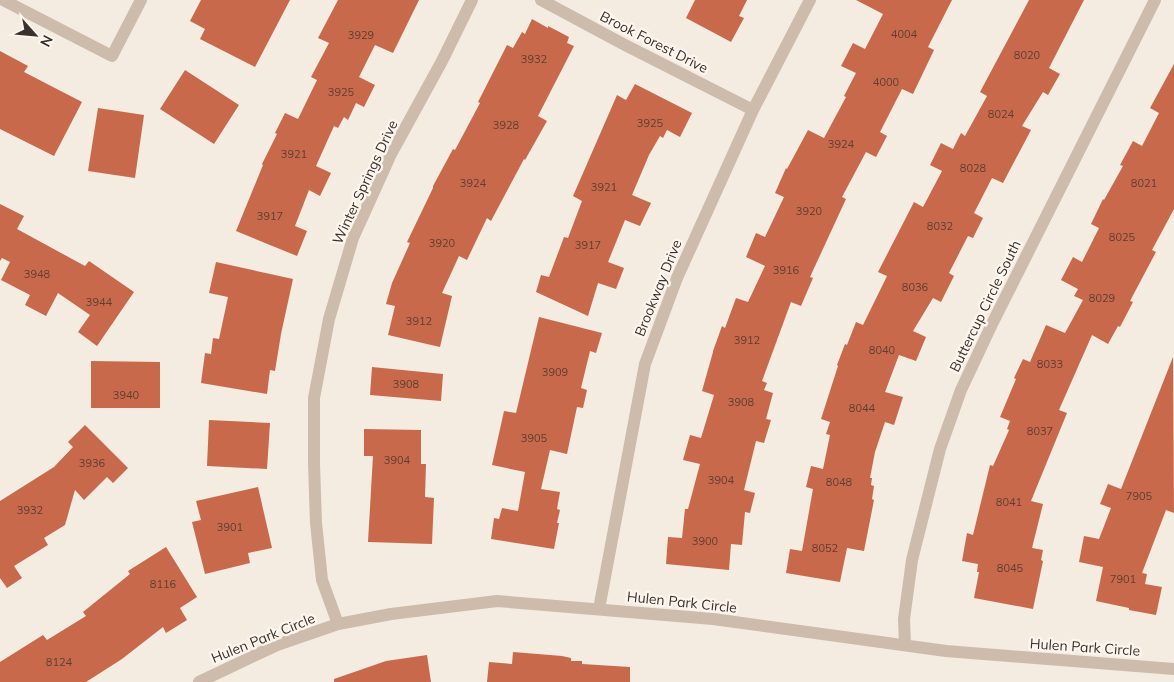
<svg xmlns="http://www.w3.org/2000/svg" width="1174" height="682" font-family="Mulish,sans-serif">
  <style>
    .building { fill: #c8694b }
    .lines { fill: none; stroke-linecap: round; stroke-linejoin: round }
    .minor { stroke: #cdbbac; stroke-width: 12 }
    .labels { text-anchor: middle; stroke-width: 5; stroke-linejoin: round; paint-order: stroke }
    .number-label { font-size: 11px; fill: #5e3e33 }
    .street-label { font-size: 14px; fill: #3b302b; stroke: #fbf5ee }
  </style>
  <rect width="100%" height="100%" fill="#f4ebe1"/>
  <path class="building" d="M201,0H290L255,67L200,39L205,29L190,21Z
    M338,0H419L393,53L375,45L359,77L375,85L364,107L356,103L348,120L344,117L338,128L334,126L316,166L331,173L320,196L309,190L295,226L307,231L297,256L236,231L263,165L262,164L277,134L275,133L285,113L298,119L317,80L311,77L329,43L318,38Z
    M695,0H747L739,16L744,18L731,42L686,18Z
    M856,0H952L928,47L934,50L913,94L902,89L880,132L887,136L876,157L866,152L842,197L846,199L810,277L813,278L801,306L791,302L762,381L767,383L764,390L773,393L766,419L771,420L764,443L756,441L744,490L755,493L750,513L745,512L742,545L731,544L729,570L666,564L668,537L682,538L685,509H688L700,464L683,460L690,435L701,438L714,395L702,391L713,352V351L722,326L725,328L736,298L748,302L765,266L746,257L756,233L765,237L784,197L775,193L786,168L787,169L808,130L824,138L846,97L844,96L856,73L841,66L853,43L865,49L883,14Z
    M1029,0H1084L1049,68L1060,74L1048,95L1043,92L1022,126L1031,130L1003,183L992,178L974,213L983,218L973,238L968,236L949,273L954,276L941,302L933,298L913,331L926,337L916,361L899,355L885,392L903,397L894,425L885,422L875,452L870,478H872L871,485L874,486L872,499L874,500L864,551L847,548L840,582L786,573L790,549L802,551L813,489L806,487L811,466L823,469L830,435L826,434L830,422L821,419L838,366L837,365L845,344L847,345L856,322L863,325L887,276L878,272L914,202L923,207L942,171L930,165L941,143L953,149L961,133L965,136L987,96L980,92Z
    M532,19L548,28V26L569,37L567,43L574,46L538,116L547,121L525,160L524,159L491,221L487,218L467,260L459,256L442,293L452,296L440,347L388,335L395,306L386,304L392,283L410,243L407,242L433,188V186L453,149L455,150L480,103L478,102L507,45L513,48L522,32L525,34Z
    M0,51L28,66L24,72L82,102L54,156L0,129Z
    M1174,64V209L1152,250L1156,252L1130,301L1133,302L1120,327L1118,326L1108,344L1092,335L1059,410L1067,413L1031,501L1043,504L1032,548L1043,550L1041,560L1043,561L1033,609L974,598L979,572H977L978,564L962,561L967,533L973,535L990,465L993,466L1009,430L1007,429L1010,421L1000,417L1016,379L1014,378L1023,359L1030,362L1046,325L1065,333L1083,300L1074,296L1078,289L1061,280L1073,257L1082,262L1099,228L1091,224L1103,199L1104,200L1123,166L1120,165L1133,141L1142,146L1159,113L1150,108Z
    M185,70L239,105L214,144L160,109Z
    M635,84L692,113L680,137L667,130L663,138L660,136L649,155L632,195L651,203L640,226L625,220L608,262L624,268L616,289L598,283L588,316L536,292L541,275L549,277L564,237L568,238L582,201L573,196L617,95L626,100Z
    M98,108L144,115L135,178L88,171Z
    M0,204L24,216L17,229L85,266L89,261L134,292L97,346L78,332L90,315L58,293L46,316L25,305L30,295L1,280L10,262L2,258L0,261Z
    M216,262L293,279L281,334L275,371L270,370L267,394L201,383L205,353L211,354L213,338L219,339L228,297L209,293Z
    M539,317L602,333L596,353L590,351L581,388L587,390L583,408L577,407L567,454L550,450L541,489L560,492L557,509L560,510L557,523H559L554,549L491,539L494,518L499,519L502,508L518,511L525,472L492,465L504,411L516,413Z
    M1173,357L1174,513L1166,510L1142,573L1147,574L1145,584L1162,587L1156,615L1129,610V608L1096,601L1103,567L1079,562L1084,536L1099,539L1111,508L1100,504L1108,484L1121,489Z
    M91,361L160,362V408H91Z
    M372,367L443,374L441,401L370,395Z
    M209,420L270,423L267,469L207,466Z
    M85,425L128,468L113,483L107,477L84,500L75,490L65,525L44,538L48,545L14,566L22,578L7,588L0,578V501L54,467L73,447L68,442Z
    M364,429L421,430V464H426L425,497L434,498L432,544L368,542L373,456H364Z
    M258,487L272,548L248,553L250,563L205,574L192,522L201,520L196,501Z
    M166,547L197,597L180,608L187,620L166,633L163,627L122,659L86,682H0V662L43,635L47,640L86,616L83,612L130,574L128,571Z
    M513,652L562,656L571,658V661H582V664L630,667V682H487L489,662L512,664Z
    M427,655L431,682H334V679L386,661Z"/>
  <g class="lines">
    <path class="minor" d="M3,0L112,56L141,0
      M541,0L625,45L753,110
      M599,609L645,364L677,278L753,110L810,0
      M338,624L322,580L316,523L314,464V398L329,319L353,238L391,154L442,61L472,0
      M905,645L904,619L912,560L940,449L961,390L993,322L1155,0
      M199,682L277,645L338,624L391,614L497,601L713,619L946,651L1174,669"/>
  </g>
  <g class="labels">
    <g class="number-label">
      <text x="904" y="38">4004</text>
      <text x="361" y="39">3929</text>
      <text x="1027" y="59">8020</text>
      <text x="534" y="63">3932</text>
      <text x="886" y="86">4000</text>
      <text x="341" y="96">3925</text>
      <text x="1001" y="118">8024</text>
      <text x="650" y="127">3925</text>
      <text x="506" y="129">3928</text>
      <text x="841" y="148">3924</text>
      <text x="294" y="158">3921</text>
      <text x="973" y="172">8028</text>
      <text x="473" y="187">3924</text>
      <text x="1144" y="187">8021</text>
      <text x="604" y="191">3921</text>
      <text x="809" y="215">3920</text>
      <text x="270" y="220">3917</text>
      <text x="940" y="230">8032</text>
      <text x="1122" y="241">8025</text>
      <text x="442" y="247">3920</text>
      <text x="588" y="249">3917</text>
      <text x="786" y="274">3916</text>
      <text x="37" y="278">3948</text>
      <text x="915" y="291">8036</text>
      <text x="1102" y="302">8029</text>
      <text x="99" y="306">3944</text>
      <text x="419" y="325">3912</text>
      <text x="747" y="344">3912</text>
      <text x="882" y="354">8040</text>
      <text x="1050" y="368">8033</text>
      <text x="555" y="376">3909</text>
      <text x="406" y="388">3908</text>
      <text x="126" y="399">3940</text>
      <text x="741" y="406">3908</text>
      <text x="862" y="412">8044</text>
      <text x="1040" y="435">8037</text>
      <text x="534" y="442">3905</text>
      <text x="397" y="464">3904</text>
      <text x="92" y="467">3936</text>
      <text x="721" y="484">3904</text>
      <text x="839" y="486">8048</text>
      <text x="1139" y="500">7905</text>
      <text x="1009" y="506">8041</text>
      <text x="30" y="514">3932</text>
      <text x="230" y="531">3901</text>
      <text x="705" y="545">3900</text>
      <text x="825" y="552">8052</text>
      <text x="1010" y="572">8045</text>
      <text x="1123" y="583">7901</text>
      <text x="163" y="588">8116</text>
      <text x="59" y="666">8124</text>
    </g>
    <g class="street-label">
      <text transform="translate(654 42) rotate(27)" y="5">Brook Forest Drive</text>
      <text transform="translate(365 182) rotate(-65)" y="5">Winter Springs Drive</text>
      <text transform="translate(658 288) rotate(-68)" y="5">Brookway Drive</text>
      <text transform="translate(985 306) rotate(-64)" y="5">Buttercup Circle South</text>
      <text transform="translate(682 602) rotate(6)" y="5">Hulen Park Circle</text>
      <text transform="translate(263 638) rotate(-22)" y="5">Hulen Park Circle</text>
      <text transform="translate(1085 647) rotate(4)" y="5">Hulen Park Circle</text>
    </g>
  </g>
  <g transform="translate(35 35) rotate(117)" stroke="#fbf5ee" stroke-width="4" paint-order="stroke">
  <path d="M0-4L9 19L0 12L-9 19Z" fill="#3b302b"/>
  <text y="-8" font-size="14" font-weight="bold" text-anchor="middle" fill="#3b302b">N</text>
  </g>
</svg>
